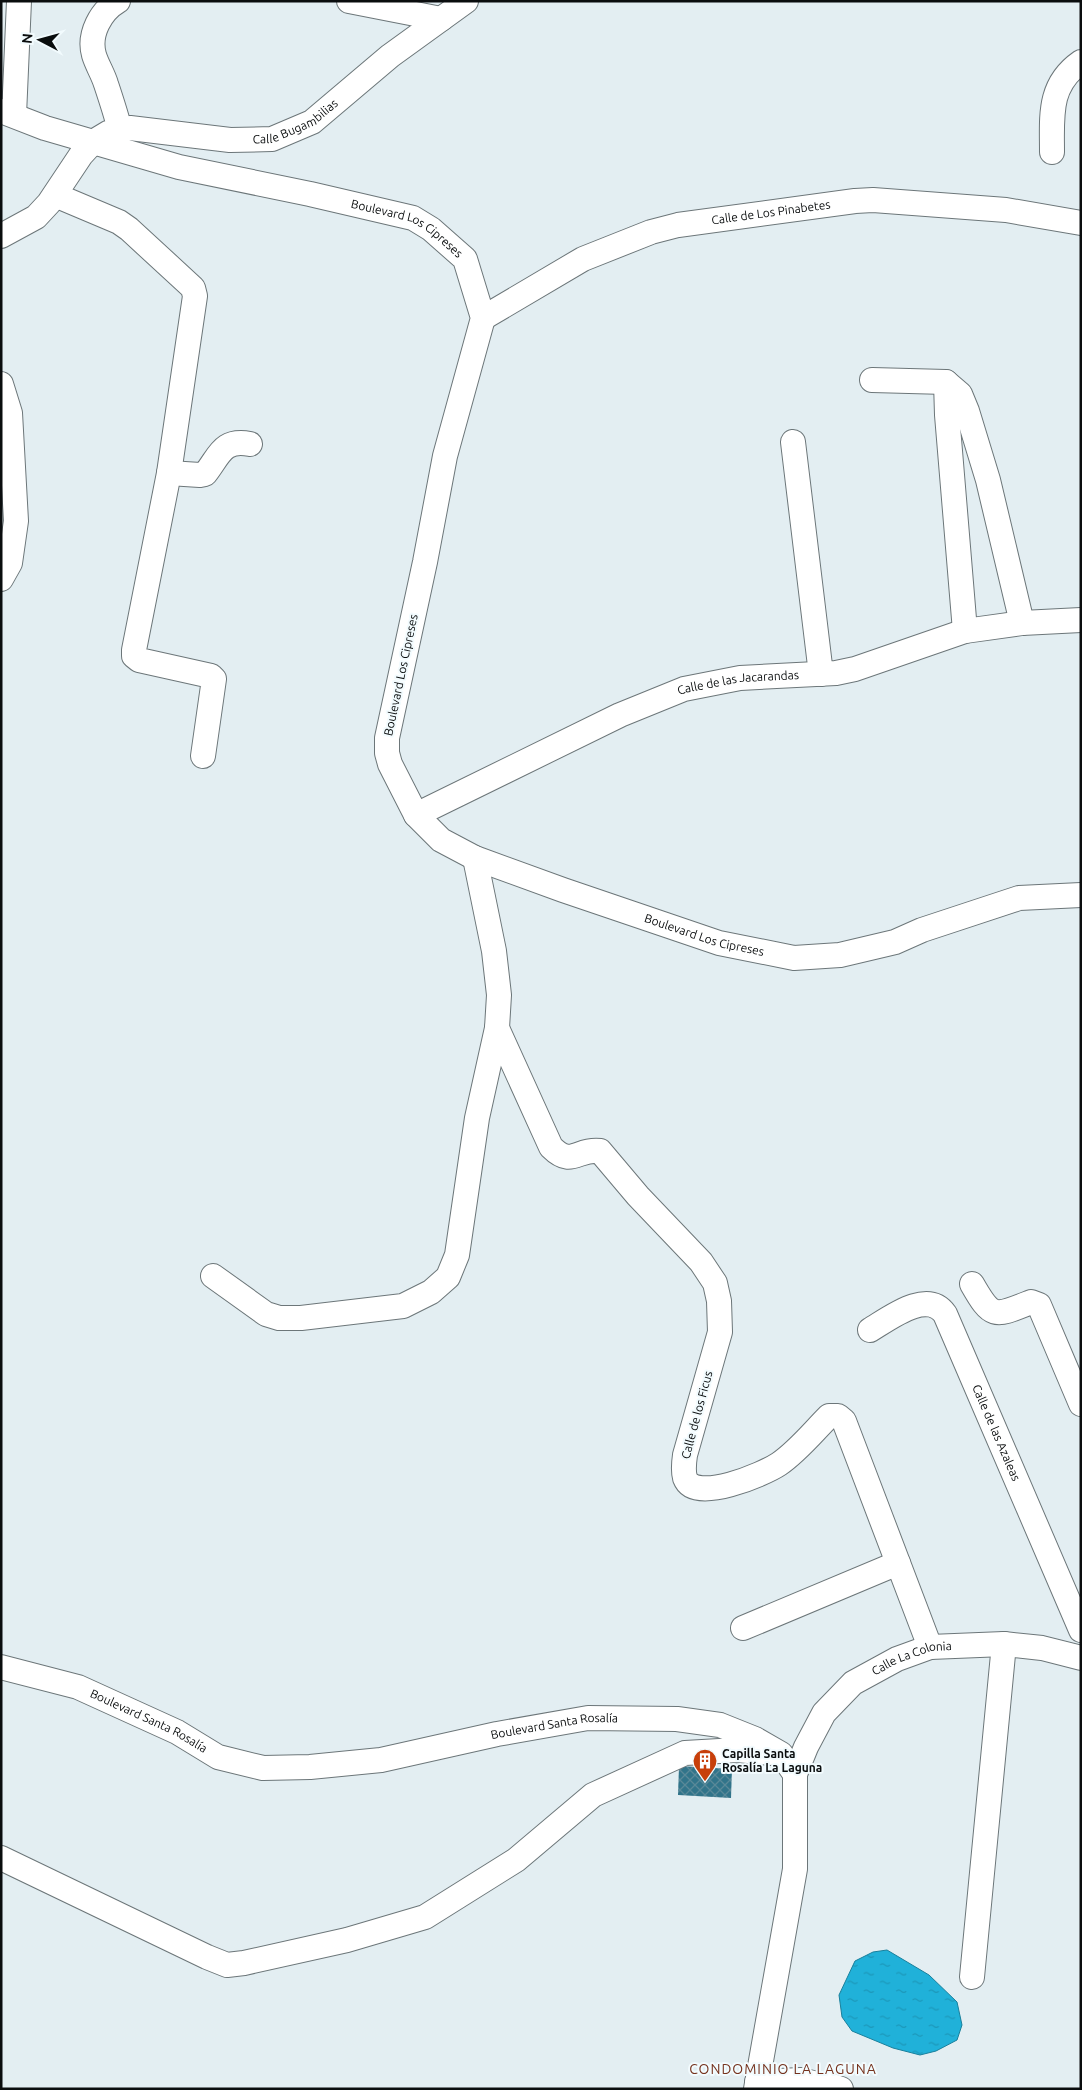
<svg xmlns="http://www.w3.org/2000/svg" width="1082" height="2090" font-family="Ubuntu,sans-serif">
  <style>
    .water { fill: url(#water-ripples); stroke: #19809c }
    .building { fill: url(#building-cross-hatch) }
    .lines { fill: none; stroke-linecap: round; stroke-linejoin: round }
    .minor-casing { stroke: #6c7679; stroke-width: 26 }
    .minor { stroke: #fff; stroke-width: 24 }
    .labels { text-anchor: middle; stroke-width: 4; stroke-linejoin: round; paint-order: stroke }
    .street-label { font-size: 12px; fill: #0a0d0e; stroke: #f2fbfe }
    .poi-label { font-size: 12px; font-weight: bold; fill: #0a0d0e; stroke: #f2fbfe; text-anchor: start }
    .neighbourhood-label { font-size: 14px; letter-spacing: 1px; fill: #75321d; stroke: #f2fbfe }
  </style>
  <defs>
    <pattern id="water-ripples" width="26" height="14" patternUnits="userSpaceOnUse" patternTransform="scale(1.25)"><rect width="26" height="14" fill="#20b1d9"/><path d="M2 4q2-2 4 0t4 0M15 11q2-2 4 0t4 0" fill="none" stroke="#1c97b9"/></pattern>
    <pattern id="building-cross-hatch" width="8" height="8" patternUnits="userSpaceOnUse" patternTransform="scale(1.25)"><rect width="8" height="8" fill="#31748a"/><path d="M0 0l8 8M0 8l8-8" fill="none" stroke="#598898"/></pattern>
  </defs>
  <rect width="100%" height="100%" fill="#e3eef2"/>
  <path class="water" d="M887,1950L929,1975L957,2002L962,2025L957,2040L936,2051L920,2055L893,2048L852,2031L842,2017L839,1995L855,1961L873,1952Z"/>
  <path class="building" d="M679,1766L732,1769L731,1798L678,1795Z"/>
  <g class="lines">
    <defs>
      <g id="minor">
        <path d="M118,1C101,11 88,34 94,55C97,65 103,74 106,84C111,99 116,114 120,130"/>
        <path d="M349,1L441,19"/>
        <path id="s1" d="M1,111L45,128L179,167L310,194L413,218L431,229L465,259L483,318L445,456L425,562L387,738V753L390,764L416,815L441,840L475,858L563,890L719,943L794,958L840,955L895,942L922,930L1019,898L1081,895"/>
        <path d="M14,115L19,1"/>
        <path d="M1052,152C1052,116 1048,85 1081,62"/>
        <path d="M55,195L119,222L129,229L193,288L195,296L169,473L134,650V656L139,660L211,676L214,679L203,756"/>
        <path id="s2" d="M1,236L36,217L49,203L81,155L93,142L108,133L130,128L230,140L272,139L312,122L390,56L466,1"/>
        <path id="s3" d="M483,318L583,259L651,232L678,225L855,201L873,200L1006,210L1081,223"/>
        <path d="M872,380L946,382L960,394L967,411L988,480L1022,623"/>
        <path d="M946,382L947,415L965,631"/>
        <path d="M1,384L10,413L16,521L10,563L1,579"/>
        <path d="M793,442L821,674"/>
        <path d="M169,473L200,475L205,474C220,455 222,439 250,444"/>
        <path id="s4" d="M416,815L620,715L684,689L740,678L836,673L855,669L965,631L1022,623L1081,620"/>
        <path d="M497,1028L551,1147C572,1168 577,1148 600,1151L638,1196L701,1262L715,1283L719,1301L720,1332L685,1455C684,1462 683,1471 685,1478C695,1504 764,1474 779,1464C798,1451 813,1432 829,1416H838L844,1421L930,1647"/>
        <path d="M213,1276L266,1314L279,1318H301L403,1306L431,1292L448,1277L457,1255L477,1118L497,1028L499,995L494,951L475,858"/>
        <path d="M972,1284C992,1319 994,1317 1031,1302L1039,1305L1081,1404"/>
        <path id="s5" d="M870,1330C890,1318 927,1289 945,1314L1081,1630"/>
        <path d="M743,1628L898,1563"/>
        <path id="s6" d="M1,1667L78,1687L177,1732L218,1757L263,1768L310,1767L381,1760L497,1734L588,1718L677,1719L720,1725L755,1739L781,1754L795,1774V1869L756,2089"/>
        <path id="s7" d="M795,1774L806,1747L824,1713L853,1683L897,1659L930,1647L1004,1644L1042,1648L1081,1658"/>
        <path d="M1,1858L207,1957L227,1965L244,1963L347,1940L425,1917L516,1860L593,1795L685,1753L737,1750L770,1753"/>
        <path d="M972,1977L1004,1644"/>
        <path d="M757,2082L801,2080L817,2084H826L841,2089"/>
      </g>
    </defs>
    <use href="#minor" class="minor-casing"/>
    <use href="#minor" class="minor"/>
  </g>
  <defs>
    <symbol id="building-pin" viewBox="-11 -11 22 30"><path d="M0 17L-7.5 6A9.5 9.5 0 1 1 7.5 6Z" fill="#c73f0a" stroke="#f2fbfe"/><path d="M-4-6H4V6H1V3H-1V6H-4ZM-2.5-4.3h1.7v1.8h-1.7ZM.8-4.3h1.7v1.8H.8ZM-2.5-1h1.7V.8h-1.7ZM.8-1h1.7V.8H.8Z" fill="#fff"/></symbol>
  </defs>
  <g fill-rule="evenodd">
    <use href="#building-pin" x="691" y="1747" width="28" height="38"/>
  </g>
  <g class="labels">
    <g class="street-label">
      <text dy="4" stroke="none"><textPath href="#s2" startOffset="345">Calle Bugambilias</textPath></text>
      <text dy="4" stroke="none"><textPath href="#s3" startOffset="311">Calle de Los Pinabetes</textPath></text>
      <text dy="4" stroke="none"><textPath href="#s1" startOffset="425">Boulevard Los Cipreses</textPath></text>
      <text transform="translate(401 675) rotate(-78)" y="4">Boulevard Los Cipreses</text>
      <text dy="4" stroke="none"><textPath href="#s4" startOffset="351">Calle de las Jacarandas</textPath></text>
      <text dy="4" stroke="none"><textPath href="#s1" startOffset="1385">Boulevard Los Cipreses</textPath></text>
      <text transform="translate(697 1415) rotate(-75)" y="4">Calle de los Ficus</text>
      <text dy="4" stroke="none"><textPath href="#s5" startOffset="214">Calle de las Azaleas</textPath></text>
      <text dy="4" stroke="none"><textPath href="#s7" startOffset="174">Calle La Colonia</textPath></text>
      <text dy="4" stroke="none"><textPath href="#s6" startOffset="158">Boulevard Santa Rosalía</textPath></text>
      <text dy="4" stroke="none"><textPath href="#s6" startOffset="578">Boulevard Santa Rosalía</textPath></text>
    </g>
    <g class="poi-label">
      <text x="722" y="1758">Capilla Santa<tspan x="722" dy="14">Rosalía La Laguna</tspan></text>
    </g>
    <g class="neighbourhood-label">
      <text x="783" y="2074">CONDOMINIO LA LAGUNA</text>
    </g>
  </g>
  <rect width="1082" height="2090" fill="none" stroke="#0a0d0e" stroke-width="5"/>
  <g transform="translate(40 40) rotate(276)" stroke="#f2fbfe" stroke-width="4" paint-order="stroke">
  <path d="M0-4L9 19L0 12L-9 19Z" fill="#0a0d0e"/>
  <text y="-8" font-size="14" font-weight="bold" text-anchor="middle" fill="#0a0d0e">N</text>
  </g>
</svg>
